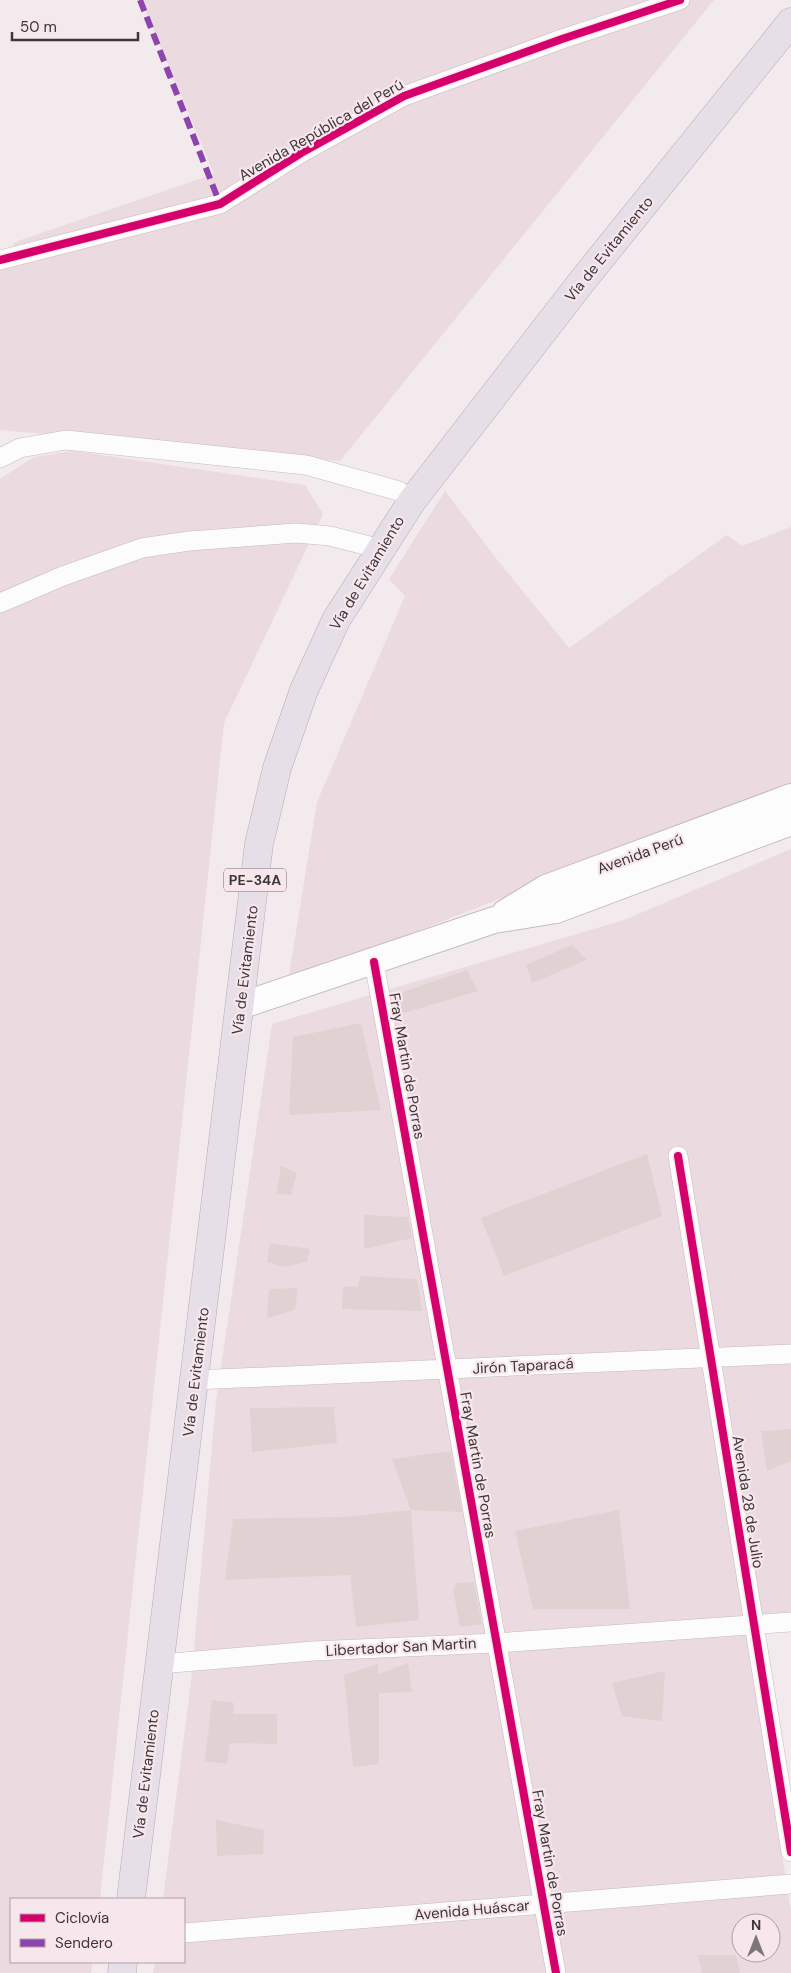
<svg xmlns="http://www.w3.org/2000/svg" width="791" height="1973" font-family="'DM Sans',sans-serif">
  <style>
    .built { fill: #ebdae0; fill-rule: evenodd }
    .building { fill: #e0d2d3 }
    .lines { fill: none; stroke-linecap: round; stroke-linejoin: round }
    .minor-casing { stroke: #c3bcbe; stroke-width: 20 }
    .secondary-casing { stroke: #c3bcbe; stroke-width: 28 }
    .trunk-casing { stroke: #b6a9b5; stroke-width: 29 }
    .minor { stroke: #fdfcfc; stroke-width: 19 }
    .secondary { stroke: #fdfcfc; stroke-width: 26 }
    .trunk { stroke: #e7dfe7; stroke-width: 28 }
    .quiet { stroke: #8e44ad; stroke-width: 6; stroke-dasharray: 12 6; stroke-linecap: butt }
    .cycleway-casing { stroke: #f7e6ec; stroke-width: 11 }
    .cycleway { stroke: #d6006c; stroke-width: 8 }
    .labels { text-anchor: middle; stroke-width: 4.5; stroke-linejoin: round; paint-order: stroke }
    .shield { fill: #f7e6ec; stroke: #756c6f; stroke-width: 1 }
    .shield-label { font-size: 14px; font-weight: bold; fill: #3d3739 }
    .street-label { font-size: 15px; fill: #3d3739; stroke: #f7e6ec }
  </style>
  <rect width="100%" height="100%" fill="#f3eaed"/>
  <path class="built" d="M141,0H714L340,461L0,430V266L15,242L214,174Z
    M73,451L305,485L323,514L224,723L100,1899H11V1962H93L91,1973H0V479L34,457Z
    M445,491L495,557L569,648L727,535L742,546L791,527V786L288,981L317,802L405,596L389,579Z
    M791,849V1617L746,1620L791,1912V1973H153L155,1962H184V1899H163L191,1682L216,1401L272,1024L624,920ZM741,1923H771V1953H741Z"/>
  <path class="building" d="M572,945L587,960L532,983L526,965Z
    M467,970L478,991L397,1015V994Z
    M361,1023L381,1110L289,1115L293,1037Z
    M647,1154L662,1216L504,1276L481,1218Z
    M281,1166L297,1173L291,1195L276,1194Z
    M364,1215L408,1217L412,1238L364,1249Z
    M270,1243L310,1249L307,1262L285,1267L267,1262Z
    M360,1276L417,1279L422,1311L342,1309L343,1287L358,1286Z
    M298,1288L295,1310L267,1318L269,1289Z
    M334,1407L337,1443L252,1452L250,1408Z
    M791,1429V1461L767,1471L761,1431Z
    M451,1451L462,1512L411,1510L392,1459Z
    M411,1510L419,1620L356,1627L350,1575L225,1580L233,1519L343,1517Z
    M619,1510L630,1609H533L515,1531Z
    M474,1582L482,1624L460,1627L453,1590L457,1583Z
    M408,1663L412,1692L379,1693V1764L353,1767L344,1675L378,1664V1674Z
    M665,1671L662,1721L622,1716L612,1683Z
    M212,1700L234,1703L233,1714H277V1744L230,1743L227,1764L205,1761Z
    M216,1820L264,1830L263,1854L217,1856Z
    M698,1955H736L740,1973H702Z"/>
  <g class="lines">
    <defs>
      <path id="minor" d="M0,260L220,204L301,153L404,96L562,39L680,0
        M0,458L20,448L66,440L306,465L399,491L412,501
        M0,603L63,576L142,548L189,541L296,533L330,536L381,549
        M374,962L556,1973
        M678,1156L791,1852
        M194,1380L791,1354
        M160,1664L313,1651L496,1643L791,1622
        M184,1933L791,1884"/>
      <path id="secondary" d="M505,913L546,888L791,797
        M240,1006L494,920L556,910L791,822"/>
      <path id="trunk" d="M131,1899L259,844L277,768L304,690L336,620L412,501L583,280L791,22
        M122,1973L123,1962"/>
    </defs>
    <use href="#minor" class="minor-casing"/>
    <use href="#secondary" class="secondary-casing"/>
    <use href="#trunk" class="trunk-casing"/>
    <use href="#minor" class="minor"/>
    <use href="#secondary" class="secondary"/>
    <use href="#trunk" class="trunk"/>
    <path class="quiet" d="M140,0L220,204"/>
    <defs>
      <path id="cycleway" d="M0,260L220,204L301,153L404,96L562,39L680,0
        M374,962L556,1973
        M678,1156L791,1852"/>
    </defs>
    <use href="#cycleway" class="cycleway-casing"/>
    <use href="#cycleway" class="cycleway"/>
  </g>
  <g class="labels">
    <rect class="shield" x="224" y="868.5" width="62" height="23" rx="4"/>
    <g class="shield-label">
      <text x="255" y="885">PE-34A</text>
    </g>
    <g class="street-label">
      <text transform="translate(321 130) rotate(-30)" y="5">Avenida República del Perú</text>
      <text transform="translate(609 249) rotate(-51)" y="5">Vía de Evitamiento</text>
      <text transform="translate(367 573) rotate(-59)" y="5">Vía de Evitamiento</text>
      <text transform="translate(640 854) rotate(-20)" y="5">Avenida Perú</text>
      <text transform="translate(245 970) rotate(-83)" y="5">Vía de Evitamiento</text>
      <text transform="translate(407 1066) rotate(80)" y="5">Fray Martin de Porras</text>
      <text transform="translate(523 1366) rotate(-3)" y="5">Jirón Taparacá</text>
      <text transform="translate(196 1372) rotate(-83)" y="5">Vía de Evitamiento</text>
      <text transform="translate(478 1465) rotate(80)" y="5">Fray Martin de Porras</text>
      <text transform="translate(748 1502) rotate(81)" y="5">Avenida 28 de Julio</text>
      <text transform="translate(401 1647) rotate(-3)" y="5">Libertador San Martin</text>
      <text transform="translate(146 1774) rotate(-83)" y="5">Vía de Evitamiento</text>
      <text transform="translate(550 1863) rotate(80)" y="5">Fray Martin de Porras</text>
      <text transform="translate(472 1910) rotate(-5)" y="5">Avenida Huáscar</text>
    </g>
  </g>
  <rect x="10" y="1898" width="175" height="65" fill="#f7e6ec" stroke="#ada0a4"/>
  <rect x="20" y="1914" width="25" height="8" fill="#d6006c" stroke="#ada0a4"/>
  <text x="55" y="1923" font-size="15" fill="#3d3739">Ciclovía</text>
  <rect x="20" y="1939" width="25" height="8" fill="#8e44ad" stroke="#ada0a4"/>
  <text x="55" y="1948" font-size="15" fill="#3d3739">Sendero</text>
  <g transform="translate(756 1938)"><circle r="24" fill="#f7e6ec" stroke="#ada0a4"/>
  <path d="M0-4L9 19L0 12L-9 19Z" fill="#7d7678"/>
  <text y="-8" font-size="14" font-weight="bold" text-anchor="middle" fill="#3d3739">N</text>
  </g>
  <path d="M12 32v8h126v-8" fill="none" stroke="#3d3739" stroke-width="2.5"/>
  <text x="20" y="32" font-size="15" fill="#3d3739" stroke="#f7e6ec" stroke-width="4" paint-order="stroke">50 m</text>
</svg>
